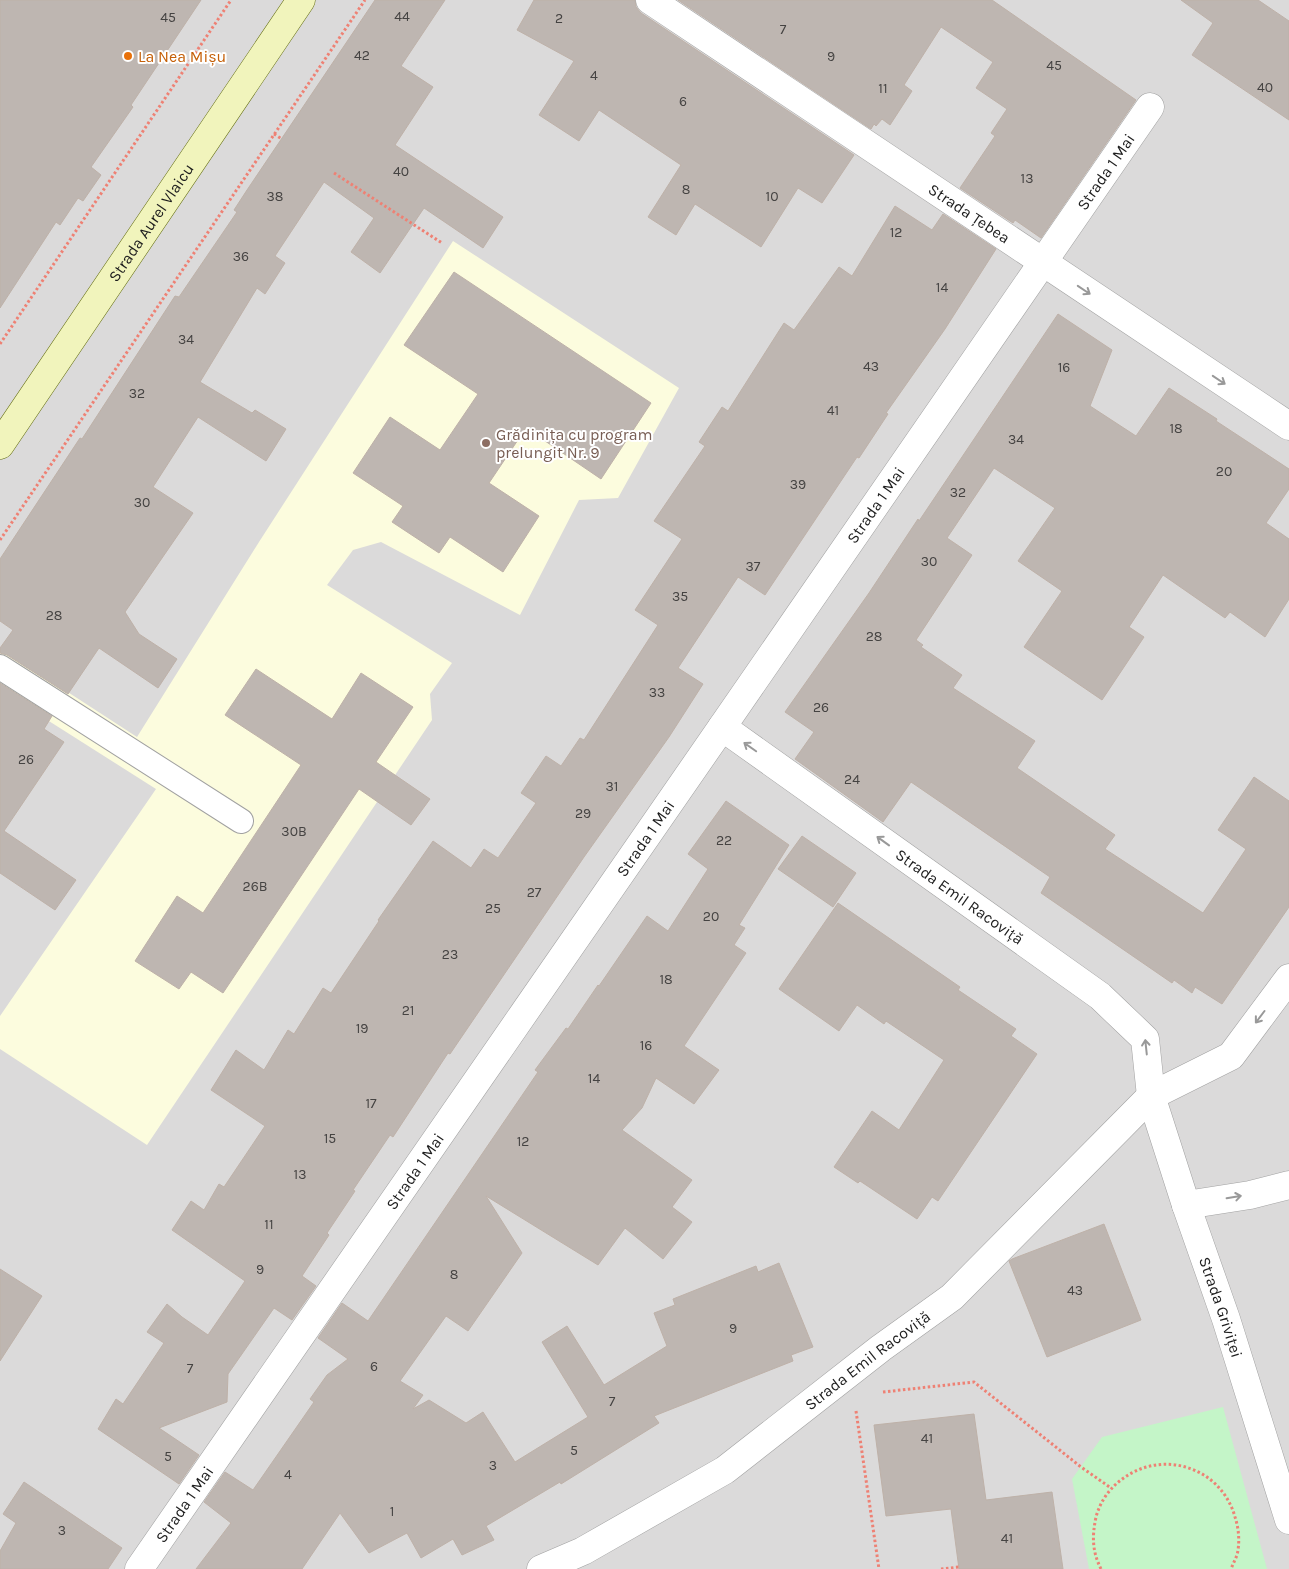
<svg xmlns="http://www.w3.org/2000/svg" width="1289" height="1569" font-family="Karla,sans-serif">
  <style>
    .residential { fill: #dbdada }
    .education { fill: #fcfcde }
    .park { fill: #c4f5c8 }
    .building { fill: #beb6b1; stroke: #beb1a8 }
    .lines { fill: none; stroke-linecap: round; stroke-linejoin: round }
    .lane-casing { stroke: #a1a1a1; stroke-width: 26 }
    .street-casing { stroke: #a1a1a1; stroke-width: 29 }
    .secondary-casing { stroke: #616b0d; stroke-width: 29 }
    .path { stroke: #ee8174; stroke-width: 3; stroke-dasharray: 2.5 2.5; stroke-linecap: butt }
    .lane { stroke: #fff; stroke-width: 24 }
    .street { stroke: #fff; stroke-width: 28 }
    .secondary { stroke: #f1f4bc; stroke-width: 28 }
    .oneway { stroke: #999 }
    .food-dot { fill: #e8710a; stroke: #fff; stroke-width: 2 }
    .education-dot { fill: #8d6e63; stroke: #fff; stroke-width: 2 }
    .labels { text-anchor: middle; stroke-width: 4; stroke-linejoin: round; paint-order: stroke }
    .number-label { font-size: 14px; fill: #454342 }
    .food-label { font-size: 16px; fill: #c56008; stroke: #fff; text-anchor: start }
    .street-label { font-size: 16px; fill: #1d1d1d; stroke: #fff }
    .education-label { font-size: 16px; fill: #785e54; stroke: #fff; text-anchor: start }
  </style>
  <rect width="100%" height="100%" fill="#eeeae4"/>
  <path class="residential" d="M0,0H1289V1569H0Z"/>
  <path class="education" d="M453,241L679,388L618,498L579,500L520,615L381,542L353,550L327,585L452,663L430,694L432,720L147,1145L0,1049V1016L156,789L0,690V648L137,737L259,542Z"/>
  <path class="park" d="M1223,1407L1267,1569H1089L1072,1479L1102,1437Z"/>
  <path class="building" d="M0,0H201L131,105L133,107L91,167L101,175L83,201L78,198L60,225L56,222L0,308Z
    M375,0H445L401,66L433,87L395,145L503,217L483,248L424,208L380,273L351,252L374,218L324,182L275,256L285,263L265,294L257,288L200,382L252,413L255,410L286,429L266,461L198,417L153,487L193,513L125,612L139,634L177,659L158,688L99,648L68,694L7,655L0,653V648L13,630L0,621V559L80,438L82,439L175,296L179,297L237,212L234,210L247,190Z
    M534,0H635L636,7L641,13L854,155L822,203L798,188L761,247L695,204L676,235L648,217L681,165L599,110L579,141L539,115L574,61L517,30Z
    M678,0H992L1136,100L1041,238L1015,220L1013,223L960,188L995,136L991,133L1007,109L976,88L993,62L941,27L904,85L912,91L890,125L882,119L876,126L874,124L871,129Z
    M1181,0H1258L1289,21V120L1192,55L1213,23Z
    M895,206L932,230L943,214L996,249L945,329L886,413L888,414L859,458L857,457L765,595L738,577L678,668L703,684L669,737L584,857L450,1054L448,1053L393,1137L390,1135L353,1190L355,1191L327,1233L329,1235L302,1276L316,1286L292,1320L274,1308L228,1374L227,1402L159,1428L199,1455L179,1484L98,1429L116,1399L123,1404L164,1343L147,1332L167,1304L182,1317L208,1335L245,1281L172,1230L191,1201L204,1210L219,1184L224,1187L265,1126L211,1090L236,1050L264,1070L288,1030L294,1034L323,988L331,993L379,921L378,920L433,841L471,868L484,849L498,858L536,803L521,793L546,756L561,766L580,738L584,740L658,625L635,610L682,539L654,521L705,446L699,442L722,407L728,411L784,323L794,330L839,267L852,276Z
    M454,272L651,403L601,479L526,428L489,483L539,516L503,572L450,537L439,553L392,522L403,506L353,473L390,417L440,450L478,394L404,345Z
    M1058,314L1112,350L1090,406L1136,436L1169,388L1217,419L1216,421L1289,469V489L1266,523L1289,539V599L1265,637L1230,612L1225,618L1163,575L1129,627L1144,637L1102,700L1024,647L1062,591L1018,561L1055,508L994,468L947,538L972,555L916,640L923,645L921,647L962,675L953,688L1035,741L1017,768L1115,835L1105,849L1203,913L1246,849L1218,830L1254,777L1289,801V907L1222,1004L1195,987L1192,993L1174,980L1172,983L1041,893L1050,877L911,782L883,822L795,759L814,732L785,712L869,593L918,519L919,521Z
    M256,669L332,719L361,673L413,707L376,762L430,799L411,825L359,789L223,993L191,972L179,989L135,961L177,896L203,913L301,765L225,715Z
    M0,683L52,716L44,729L64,742L4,831L76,880L55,910L0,873Z
    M726,801L789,845L739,925L745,928L734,945L746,953L684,1046L719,1070L694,1104L656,1078L642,1108L622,1130L692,1180L672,1207L692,1222L663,1259L625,1228L598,1265L486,1196L522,1253L468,1331L446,1316L400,1381L423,1395L413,1409L429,1400L466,1423L483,1412L515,1462L588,1417L542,1342L567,1326L604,1385L667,1346L654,1313L675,1305L673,1299L756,1266L758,1272L779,1263L813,1347L791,1355L793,1361L654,1416L659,1423L561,1484L560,1482L486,1526L494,1540L462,1555L453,1539L421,1558L407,1533L369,1553L340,1513L302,1569H196L231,1523L204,1502L225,1472L253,1490L314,1402L310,1399L327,1375L348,1359L318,1338L342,1303L368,1321L538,1072L535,1070L566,1028L568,1029L598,985L599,986L647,916L668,931L708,869L688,854Z
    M802,836L856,873L833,907L778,869Z
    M838,903L960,987L958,990L1016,1029L1011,1036L1037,1054L938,1201L932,1197L917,1219L860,1181L858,1183L834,1167L872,1111L899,1130L944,1060L886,1021L884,1024L857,1005L839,1031L779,989Z
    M1104,1224L1141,1320L1047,1357L1009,1261L1012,1259Z
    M0,1269L42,1296L0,1361Z
    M974,1414L986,1500L1052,1492L1063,1569H959L951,1509L886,1516L874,1425Z
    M24,1482L122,1548L108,1569H0V1551L16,1523L3,1514Z"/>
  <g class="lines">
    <defs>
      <path id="lane" d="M0,667L241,821"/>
      <g id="street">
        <path id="s1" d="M650,0L1289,426"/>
        <path id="s2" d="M722,727L1100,996L1145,1039L1151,1096L1186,1205L1226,1319L1289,1520"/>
        <path d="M1186,1205L1250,1195L1289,1185"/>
        <path id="s3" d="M139,1569L722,727L1150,107"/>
        <path id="s4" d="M541,1569L583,1551L725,1470L881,1348L952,1297L1151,1096L1231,1056L1289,978"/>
      </g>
      <g id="secondary">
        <path id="s5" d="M0,445L301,0"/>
      </g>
    </defs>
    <use href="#lane" class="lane-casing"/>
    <use href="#street" class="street-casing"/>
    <use href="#secondary" class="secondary-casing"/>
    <path class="path" d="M274,134L282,139
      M334,173L442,243
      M0,344L231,0
      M0,540L365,0
      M883,1392L974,1382L1081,1467L1111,1488
      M856,1411L879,1569
      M941,1569L959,1567
      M1101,1569C1092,1551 1092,1536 1096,1517C1100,1502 1109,1489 1121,1480C1162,1448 1221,1467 1235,1517C1239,1529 1240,1543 1237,1555C1235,1560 1233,1564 1231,1569"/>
    <use href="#lane" class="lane"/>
    <use href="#street" class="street"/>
    <use href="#secondary" class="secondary"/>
  </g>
  <defs><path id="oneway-shaft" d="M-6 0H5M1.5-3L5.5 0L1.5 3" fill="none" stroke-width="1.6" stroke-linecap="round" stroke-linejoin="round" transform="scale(1.25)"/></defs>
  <g class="oneway">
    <use href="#oneway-shaft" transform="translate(1084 290) rotate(34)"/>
    <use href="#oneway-shaft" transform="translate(1219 380) rotate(34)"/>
    <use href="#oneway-shaft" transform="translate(750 747) rotate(-145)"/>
    <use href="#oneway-shaft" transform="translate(883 841) rotate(-144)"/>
    <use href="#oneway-shaft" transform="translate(1260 1017) rotate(127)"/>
    <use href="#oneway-shaft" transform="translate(1146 1047) rotate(-96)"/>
    <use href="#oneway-shaft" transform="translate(1234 1197) rotate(-9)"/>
  </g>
  <circle class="food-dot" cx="128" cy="56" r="5"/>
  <circle class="education-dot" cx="486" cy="443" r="5"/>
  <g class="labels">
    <g class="number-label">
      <text x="402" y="21">44</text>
      <text x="168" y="22">45</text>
      <text x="559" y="23">2</text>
      <text x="783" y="34">7</text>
      <text x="362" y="60">42</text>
      <text x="831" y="61">9</text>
      <text x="1054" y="70">45</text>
      <text x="594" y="80">4</text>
      <text x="1265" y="92">40</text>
      <text x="883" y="93">11</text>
      <text x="683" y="106">6</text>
      <text x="401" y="176">40</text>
      <text x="1027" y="183">13</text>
      <text x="686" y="194">8</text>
      <text x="275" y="201">38</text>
      <text x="772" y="201">10</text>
      <text x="896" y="237">12</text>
      <text x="241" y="261">36</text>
      <text x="942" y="292">14</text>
      <text x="186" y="344">34</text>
      <text x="871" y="371">43</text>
      <text x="1064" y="372">16</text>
      <text x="137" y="398">32</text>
      <text x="833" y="415">41</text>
      <text x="1176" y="433">18</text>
      <text x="1016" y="444">34</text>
      <text x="1224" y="476">20</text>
      <text x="798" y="489">39</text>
      <text x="958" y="497">32</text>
      <text x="142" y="507">30</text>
      <text x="929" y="566">30</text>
      <text x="753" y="571">37</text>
      <text x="680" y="601">35</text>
      <text x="54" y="620">28</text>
      <text x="874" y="641">28</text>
      <text x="657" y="697">33</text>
      <text x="821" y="712">26</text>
      <text x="26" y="764">26</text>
      <text x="852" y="784">24</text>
      <text x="612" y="791">31</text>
      <text x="583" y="818">29</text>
      <text x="294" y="836">30B</text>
      <text x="724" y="845">22</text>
      <text x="255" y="891">26B</text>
      <text x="534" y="897">27</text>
      <text x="493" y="913">25</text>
      <text x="711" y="921">20</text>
      <text x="450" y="959">23</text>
      <text x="666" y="984">18</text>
      <text x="408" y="1015">21</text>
      <text x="362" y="1033">19</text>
      <text x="646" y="1050">16</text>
      <text x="594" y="1083">14</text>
      <text x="371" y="1108">17</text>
      <text x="330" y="1143">15</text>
      <text x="523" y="1146">12</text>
      <text x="300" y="1179">13</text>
      <text x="269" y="1229">11</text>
      <text x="260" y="1274">9</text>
      <text x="454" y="1279">8</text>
      <text x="1075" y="1295">43</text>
      <text x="733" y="1333">9</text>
      <text x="374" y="1371">6</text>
      <text x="190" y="1373">7</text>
      <text x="612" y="1406">7</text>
      <text x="927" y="1443">41</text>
      <text x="574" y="1455">5</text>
      <text x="168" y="1461">5</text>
      <text x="493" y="1470">3</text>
      <text x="288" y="1479">4</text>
      <text x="392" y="1516">1</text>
      <text x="62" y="1535">3</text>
      <text x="1007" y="1543">41</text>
    </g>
    <g class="food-label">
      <text x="138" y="62">La Nea Mișu</text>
    </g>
    <g class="street-label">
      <text dy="6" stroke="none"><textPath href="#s3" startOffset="1699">Strada 1 Mai</textPath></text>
      <text dy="6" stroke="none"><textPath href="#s1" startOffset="384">Strada Țebea</textPath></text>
      <text dy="6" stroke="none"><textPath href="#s5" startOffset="269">Strada Aurel Vlaicu</textPath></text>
      <text dy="6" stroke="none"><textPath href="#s3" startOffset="1294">Strada 1 Mai</textPath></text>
      <text dy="6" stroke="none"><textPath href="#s3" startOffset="889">Strada 1 Mai</textPath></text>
      <text dy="6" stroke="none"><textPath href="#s2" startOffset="292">Strada Emil Racoviță</textPath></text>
      <text dy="6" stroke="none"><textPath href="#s3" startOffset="484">Strada 1 Mai</textPath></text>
      <text dy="6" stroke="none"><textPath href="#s2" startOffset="806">Strada Griviței</textPath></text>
      <text dy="6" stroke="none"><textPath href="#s4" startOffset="389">Strada Emil Racoviță</textPath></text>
      <text dy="6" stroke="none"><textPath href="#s3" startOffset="79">Strada 1 Mai</textPath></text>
    </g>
    <g class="education-label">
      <text x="496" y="440">Grădinița cu program<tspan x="496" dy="18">prelungit Nr. 9</tspan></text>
    </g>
  </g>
</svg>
